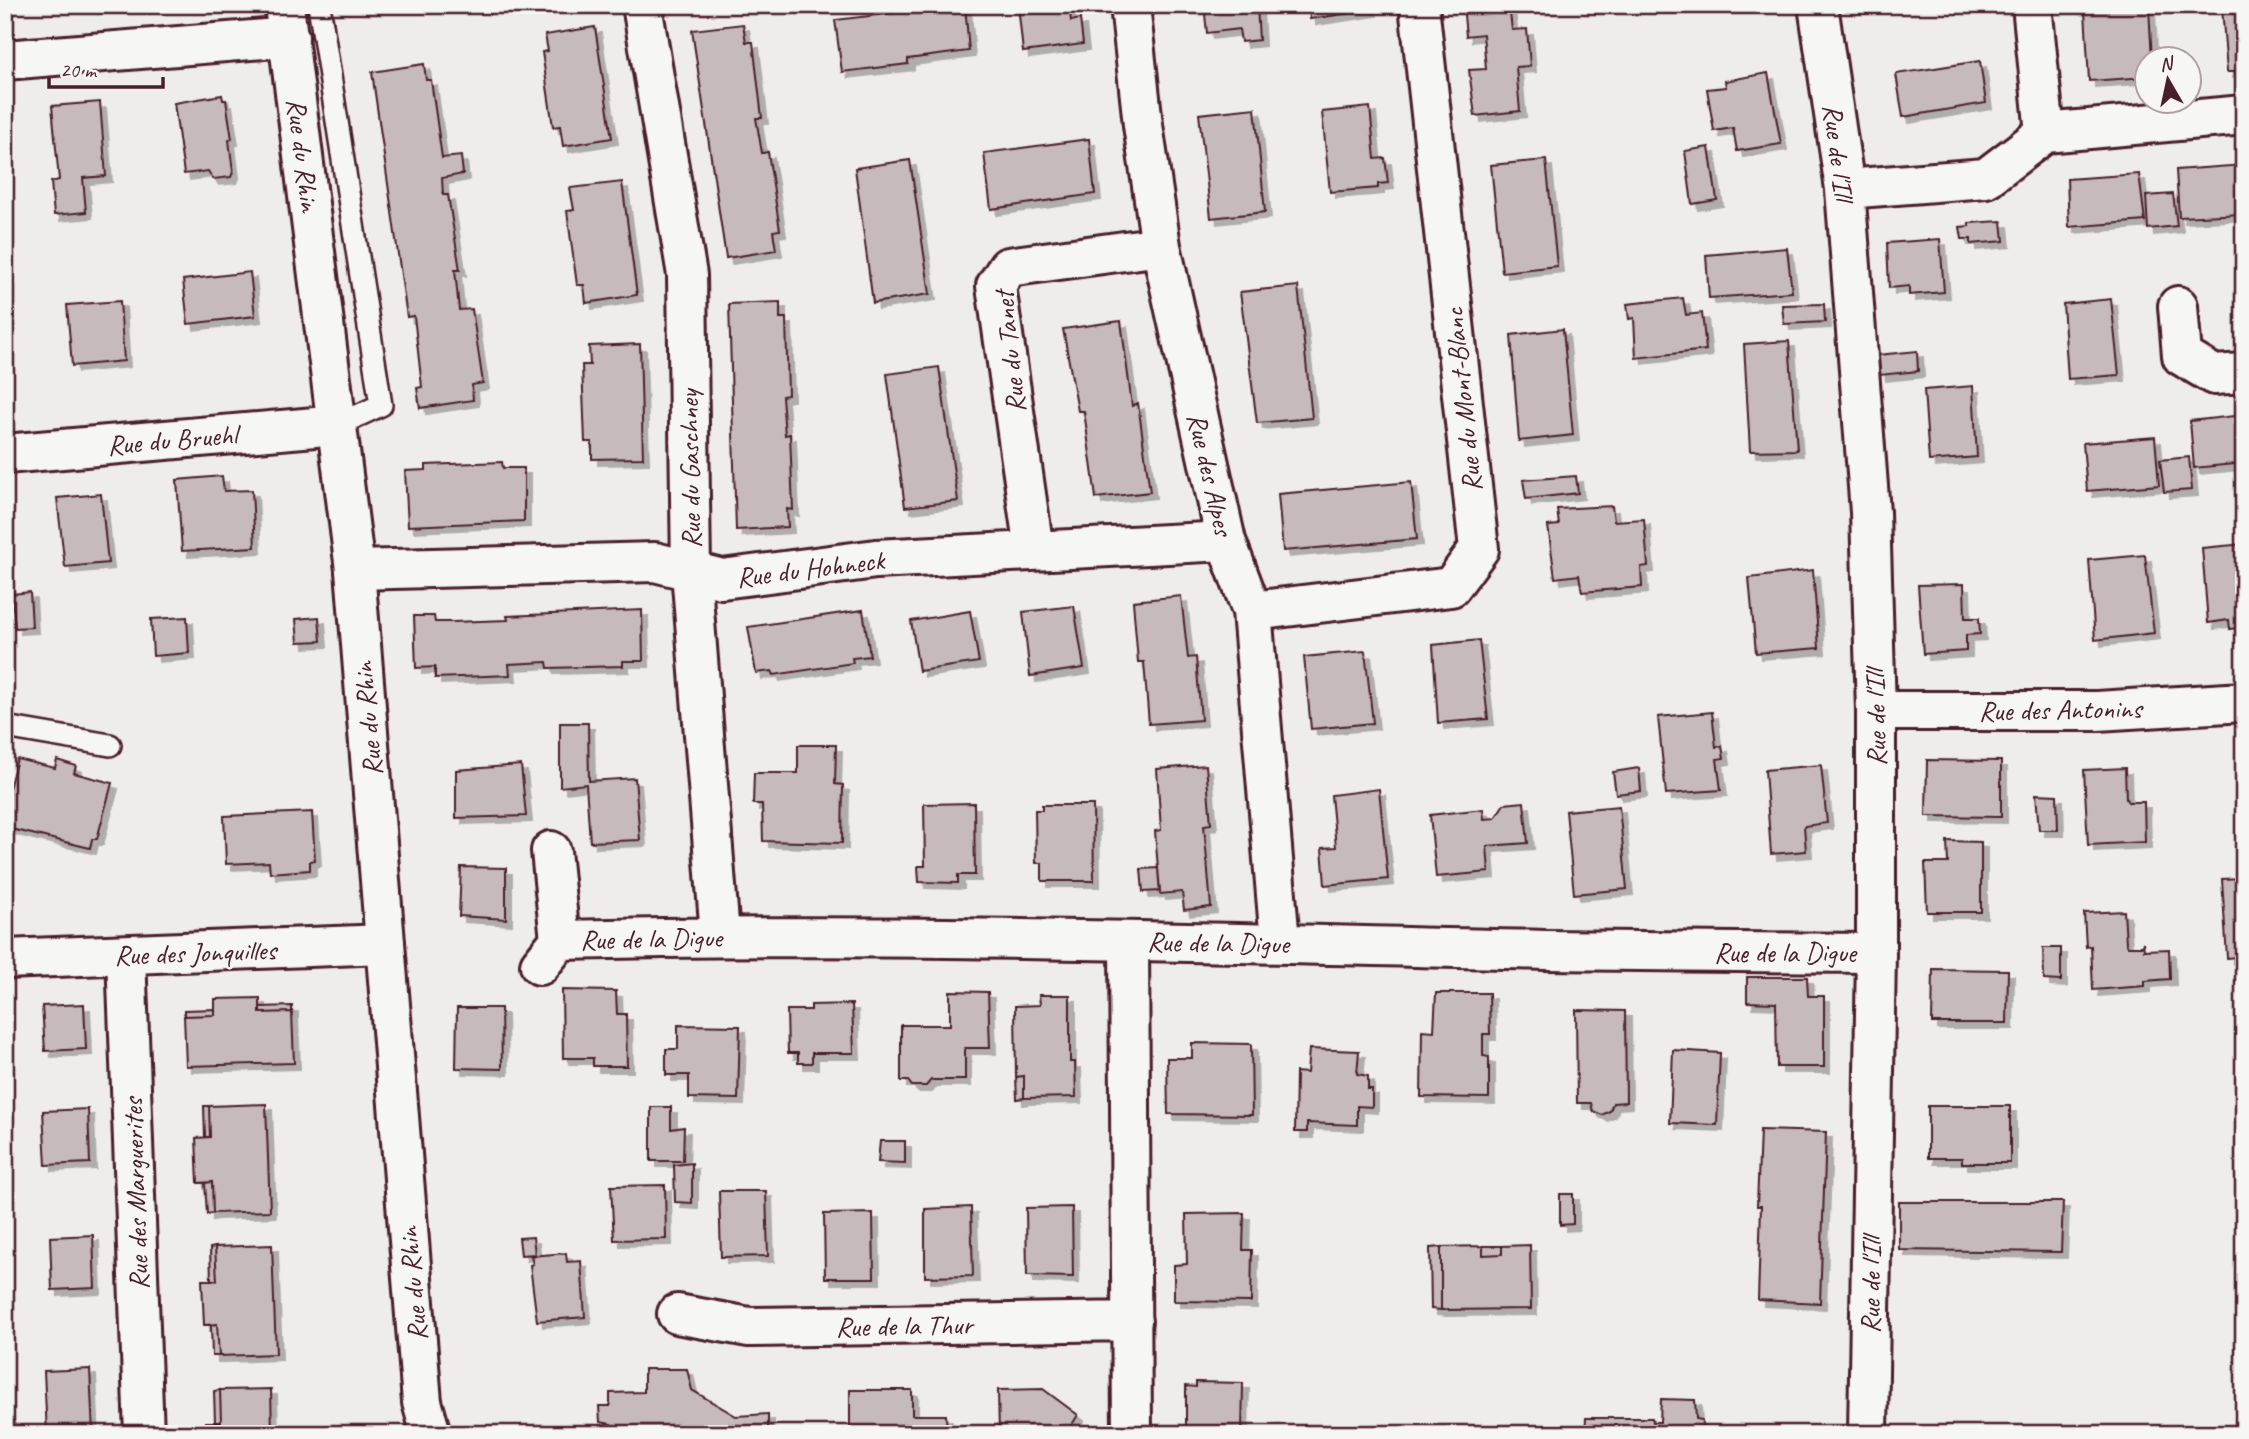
<svg xmlns="http://www.w3.org/2000/svg" width="2249" height="1439" font-family="Caveat,sans-serif">
  <style>
    .building { fill: #c6babb; stroke: #4a1f2b; stroke-width: 2; filter: url(#shadow) }
    .lines { fill: none; stroke-linecap: round; stroke-linejoin: round }
    .service-casing { stroke: #4a1f2b; stroke-width: 26 }
    .minor-casing { stroke: #4a1f2b; stroke-width: 44 }
    .tertiary-casing { stroke: #4a1f2b; stroke-width: 44 }
    .service { stroke: #f6f6f2; stroke-width: 21 }
    .minor { stroke: #f6f6f2; stroke-width: 38 }
    .tertiary { stroke: #f6f6f2; stroke-width: 38 }
    .labels { text-anchor: middle; stroke-width: 5; stroke-linejoin: round; paint-order: stroke }
    .street-label { font-size: 28px; fill: #4a1f2b; stroke: #f6f6f2 }
  </style>
  <defs>
    <filter id="shadow"><feDropShadow dx="6" dy="6" stdDeviation="0" flood-color="#0004"/></filter>
  </defs>
  <rect width="100%" height="100%" fill="#efedea"/>
  <filter id="ink" filterUnits="userSpaceOnUse"><feTurbulence type="fractalNoise" baseFrequency=".0143" numOctaves="2"/><feDisplacementMap in="SourceGraphic" scale="14" xChannelSelector="R" yChannelSelector="G"/><feConvolveMatrix kernelMatrix="1 2 1 2 8 2 1 2 1" color-interpolation-filters="sRGB"/></filter>
  <g filter="url(#ink)">
    <path class="building" d="M902,5H965L969,51L908,59V64L842,72L835,20L902,12Z
      M1018,5H1069L1071,21L1080,19L1083,44L1023,52Z
      M1204,5H1257L1259,40L1241,42L1239,29L1207,33Z
      M1309,5H1370L1371,10L1310,19Z
      M1463,5H1509L1512,30L1527,29L1530,66L1516,67L1520,111L1475,116L1469,70L1486,69L1483,34L1466,36Z
      M2079,5H2144V8H2149L2152,60H2148V77L2089,81L2085,11H2079Z
      M2244,6V72H2227L2222,7Z
      M743,24L746,42H753L762,118H756L762,153L768,152L780,230L773,231L776,250L726,258L692,30Z
      M595,27L612,138L563,146L560,126L553,127L542,52L548,51L545,35Z
      M1980,61L1986,103L1903,117L1896,74Z
      M424,64L426,80H431L442,158L461,156L463,174L442,178L443,195H448L460,270H455L459,310L472,309L483,383L472,385L473,400L420,408L417,388L422,387L414,316L407,317L372,72Z
      M1768,73L1781,144L1737,151L1733,128L1714,131L1707,89L1726,87L1725,81Z
      M222,95L223,100H226L232,139L229,140L233,172L231,177L213,179L208,171L184,174L174,103Z
      M100,102L106,176L83,178L86,212L54,215L51,182L59,180L52,106Z
      M1370,107L1375,159L1385,158L1388,183L1378,184V188L1330,192L1322,112Z
      M1255,108L1265,212L1211,218L1199,114Z
      M1089,139L1095,194L991,209L984,153Z
      M1709,147L1717,200L1692,204L1685,151Z
      M910,160L930,294L873,303L855,168Z
      M1546,160L1557,266L1502,272L1491,165Z
      M2244,165V214L2179,217L2176,170Z
      M2139,174L2145,221L2069,227L2067,179Z
      M622,182L637,295L586,303L584,285H577L567,211L574,210L570,188Z
      M2173,194L2177,226L2148,229L2146,196Z
      M2002,221L2004,241L1971,244V239H1962L1960,227L1969,226V223Z
      M1940,239L1944,292L1909,295V286L1889,288L1887,243Z
      M1787,248L1792,292L1709,298L1706,255Z
      M250,272L255,316L188,324L183,280Z
      M1298,286L1312,418L1257,423L1240,292Z
      M1683,298L1686,315L1702,313L1706,350L1636,358L1634,318L1629,319L1627,304Z
      M2111,299L2119,375L2068,379L2063,304Z
      M120,301L124,361L72,366L67,305Z
      M780,302V318H786L788,395L782,396L785,435L790,434L793,510L787,509L788,527L736,530L729,304Z
      M1824,304L1825,322L1784,324L1782,305Z
      M1121,321L1132,406L1138,403L1150,492L1096,498L1084,411H1078L1063,329Z
      M1563,329L1573,435L1519,441L1511,335Z
      M1789,341L1797,450L1750,451L1744,344Z
      M640,344L643,458L592,459V442H585L582,365H590L589,346Z
      M1917,351L1918,371L1880,375L1878,355Z
      M939,367L958,501L905,507L887,374Z
      M1973,386L1977,457L1929,461L1924,390Z
      M2243,415L2244,463L2194,468L2190,421Z
      M2155,437L2159,485L2087,491L2083,443Z
      M2189,457L2192,490L2164,492L2160,460Z
      M502,462L503,468H524V521L408,526L405,471L426,470V465Z
      M222,476L224,491L252,490L255,547L182,551L177,480Z
      M1576,476L1578,493L1526,499L1523,480Z
      M1411,482L1417,539L1283,551L1278,494Z
      M101,494L108,563L65,567L57,498Z
      M1612,506L1614,521L1644,519L1648,566L1641,567L1642,587L1582,592L1579,575L1555,578L1548,526L1559,525L1557,509Z
      M2244,544V627L2230,629L2229,620L2208,623L2202,548Z
      M5,548L9,604H5Z
      M2145,555L2154,633L2095,640L2089,560Z
      M1813,570L1819,648L1756,653L1749,578Z
      M1964,584L1965,618H1979L1980,634L1966,635V651L1923,654L1918,585Z
      M30,592L32,627L15,628L12,594Z
      M1181,596L1188,658L1196,657L1201,720L1149,724L1144,662H1138L1133,601Z
      M1074,606L1084,668L1030,676L1023,612Z
      M642,610L643,661H623V666L548,668L547,662L509,664L510,675L435,678V667L416,668L414,616H434L435,622H452L508,620L507,616Z
      M863,610L870,656L852,658L853,663L774,675L772,671L756,673L748,627Z
      M970,611L979,662L919,671L911,621Z
      M187,617L189,653L153,656L151,619Z
      M319,617L321,641L298,642L296,619Z
      M1479,640L1488,719L1438,723L1433,645Z
      M1365,651L1373,723L1311,729L1304,657Z
      M1712,712L1716,747L1722,746L1724,758L1717,759L1721,790L1666,794L1658,717Z
      M560,723H588L589,781L635,778L640,840L590,842L586,784L560,787Z
      M798,745H836L835,784L843,785L842,843L763,841L762,804H753L754,773H798Z
      M17,759L55,768L57,760L76,766L74,773L112,783L97,839H92L90,848L7,828L10,817L5,815V803Z
      M1927,760L2001,761V817L1926,816Z
      M521,765L526,816L456,818V770Z
      M1206,765L1211,824L1204,825L1211,907L1184,910L1182,892L1160,894L1155,831L1161,830L1157,769Z
      M1821,765L1827,823L1804,826L1806,851L1771,854L1765,770Z
      M1639,768L1641,791L1616,794L1613,772Z
      M2125,768L2126,799L2128,802H2144L2145,842L2088,845L2084,770Z
      M1379,789L1388,879L1325,885L1322,848L1336,847L1331,795Z
      M2036,794L2057,795L2058,830H2039Z
      M1524,802L1528,843L1487,846L1489,872L1436,877L1430,815L1483,809L1484,819L1495,818L1504,804Z
      M974,803L975,875H958V883L919,882L918,866H925L924,804Z
      M1042,805H1093L1094,881H1042V863H1036L1035,810H1042Z
      M1619,806L1627,889L1574,894L1566,811Z
      M312,812L315,860L310,861V870L270,873L269,862L226,864L224,816Z
      M1947,841L1981,842V912H1927L1925,863H1948Z
      M461,867L506,868V919L459,916Z
      M1158,868L1160,891L1143,892L1141,869Z
      M2241,878H2244V956L2227,958L2222,879Z
      M2124,911L2126,943L2128,946H2142L2143,942L2144,950L2169,949L2170,979L2145,981V986L2093,990L2091,946L2086,947L2084,913Z
      M2043,948H2061V981L2044,980Z
      M1933,969L2008,970L2007,1023H1932Z
      M1747,977H1807L1808,996H1824V1067H1777L1776,1003L1747,1002Z
      M562,990L616,991L617,1014H626L627,1066H593V1058H563Z
      M950,991L988,992L990,1048H965V1080H931L926,1086H912L908,1081H901V1025H950Z
      M1436,993H1489L1490,1034H1483V1056L1489,1057V1098L1421,1097L1422,1030L1434,1031Z
      M1039,995H1070V1062H1075L1076,1097L1024,1098V1076L1016,1077L1015,1006L1040,1005Z
      M260,998V1013L292,1012L294,1063L186,1066L184,1016L215,1015V999Z
      M84,1004L86,1049L45,1051L42,1006Z
      M852,1004L854,1053H812V1063H798V1053H788L787,1010H811V1005Z
      M292,1006V1012L260,1013V1007Z
      M457,1008H501L502,1069L456,1068Z
      M215,1009V1015L184,1016V1010Z
      M1576,1010L1625,1011L1626,1102L1613,1103L1610,1111L1602,1115L1593,1111L1591,1103H1577Z
      M678,1025L740,1026L738,1099L689,1098V1075H666V1049H678Z
      M1192,1043L1251,1044L1252,1115L1168,1114L1167,1058H1192Z
      M1309,1049L1359,1051L1357,1074L1368,1076V1089H1372V1107L1357,1106V1125L1307,1123V1132H1295L1296,1072L1307,1073Z
      M1673,1050L1720,1053L1717,1125L1670,1123Z
      M1024,1076V1098L1017,1099L1016,1077Z
      M266,1104L270,1211L213,1213L212,1182L198,1183L196,1138L210,1137L209,1106Z
      M204,1106H209L210,1137H205Z
      M1928,1106H2010V1163H1962V1158H1928Z
      M651,1107H671V1129L684,1127L683,1161H651Z
      M88,1109L90,1163L46,1165L43,1111Z
      M1760,1130L1826,1132L1820,1303L1758,1300L1761,1206H1757Z
      M880,1141H905V1163L878,1162Z
      M692,1163V1203L675,1202L674,1165Z
      M212,1182L213,1213L207,1214L205,1183Z
      M665,1185L666,1239L614,1240L611,1186Z
      M719,1191H766L768,1256L721,1257Z
      M1560,1194H1573V1224L1560,1225Z
      M1899,1202H2063L2061,1252L1899,1250Z
      M971,1207L973,1276L925,1277V1209Z
      M1072,1207L1073,1277L1027,1276L1026,1208Z
      M873,1213L874,1278H825L824,1214Z
      M1244,1213L1243,1250H1252L1251,1302L1174,1301V1265L1187,1264L1186,1214Z
      M93,1235L95,1288L52,1290L50,1237Z
      M533,1237L535,1254L521,1255L519,1238Z
      M272,1245L276,1354L219,1356L217,1324L204,1325L202,1280H217L215,1247Z
      M1530,1245L1531,1309L1441,1310V1247L1483,1246V1255L1502,1254V1246Z
      M1483,1246H1502V1254L1483,1255Z
      M215,1247L217,1280H211L210,1248Z
      M1441,1247V1310L1431,1309L1430,1248Z
      M566,1253L567,1262L581,1261L585,1317L537,1321L530,1265L533,1264L531,1256Z
      M217,1324L219,1356H212L211,1325Z
      M90,1369L93,1434H47L44,1371Z
      M644,1369H687L692,1390L736,1416L768,1414V1434H611V1424L600,1422L599,1406H610V1393L644,1392Z
      M1196,1382L1243,1383L1242,1434H1186V1386L1196,1387Z
      M271,1389L272,1434H207L206,1422H221L220,1390Z
      M1043,1389L1078,1415L1066,1434H999L998,1390Z
      M220,1390L221,1422H215L214,1391Z
      M850,1390H912V1415H946L947,1434H850Z
      M1661,1399L1695,1400L1696,1419L1702,1420L1701,1434H1585L1586,1418H1652L1653,1422H1660Z"/>
    <g class="lines">
      <defs>
        <path id="service" d="M319,5L381,405L338,425
          M5,727L110,745"/>
        <path id="minor" d="M642,5L687,275L691,571L720,936
          M1130,5L1143,125L1161,246L1226,541L1252,611L1280,942
          M2032,5L2045,133
          M5,60L289,37
          M1845,189L1986,178L2045,133L2244,115
          M2178,306L2182,356L2214,375L2244,373
          M5,454L338,425
          M1034,550L996,286L1008,267L1161,246
          M355,570L655,562L722,579L876,559L1226,541
          M1252,611L1451,587L1479,549L1419,5
          M1876,711H2097L2244,702
          M560,940C888,932 1217,943 1545,950C1655,952 1766,952 1876,953
          M1129,941L1132,1434
          M126,955L144,1434
          M5,959L385,944
          M540,965L560,940L551,851
          M677,1314L749,1327L1132,1321"/>
        <path id="tertiary" d="M284,5L355,570L422,1402L431,1434
          M1818,5L1845,189L1870,512L1876,711V953L1868,1434"/>
      </defs>
      <use href="#service" class="service-casing"/>
      <use href="#minor" class="minor-casing"/>
      <use href="#tertiary" class="tertiary-casing"/>
      <use href="#service" class="service"/>
      <use href="#minor" class="minor"/>
      <use href="#tertiary" class="tertiary"/>
    </g>
  </g>
  <g class="labels">
    <g class="street-label">
      <text transform="translate(1839 152) rotate(83)" y="10">Rue de l'Ill</text>
      <text transform="translate(304 155) rotate(83)" y="10">Rue du Rhin</text>
      <text transform="translate(1009 352) rotate(-96)" y="10">Rue du Tanet</text>
      <text transform="translate(1462 400) rotate(-96)" y="10">Rue du Mont-Blanc</text>
      <text transform="translate(172 439) rotate(-5)" y="10">Rue du Bruehl</text>
      <text transform="translate(689 469) rotate(-91)" y="10">Rue du Gaschney</text>
      <text transform="translate(1211 474) rotate(77)" y="10">Rue des Alpes</text>
      <text transform="translate(810 568) rotate(-7)" y="10">Rue du Hohneck</text>
      <text transform="translate(2060 709) rotate(-1)" y="10">Rue des Antonins</text>
      <text transform="translate(1875 718) rotate(-91)" y="10">Rue de l'Ill</text>
      <text transform="translate(367 719) rotate(-95)" y="10">Rue du Rhin</text>
      <text transform="translate(651 938) rotate(-1)" y="10">Rue de la Digue</text>
      <text transform="translate(1218 942) rotate(1)" y="10">Rue de la Digue</text>
      <text transform="translate(195 952) rotate(-2)" y="10">Rue des Jonquilles</text>
      <text x="1785" y="962">Rue de la Digue</text>
      <text transform="translate(135 1194) rotate(-92)" y="10">Rue des Marguerites</text>
      <text transform="translate(412 1284) rotate(-95)" y="10">Rue du Rhin</text>
      <text transform="translate(1870 1285) rotate(-89)" y="10">Rue de l'Ill</text>
      <text transform="translate(904 1325) rotate(-1)" y="10">Rue de la Thur</text>
    </g>
  </g>
  <rect width="2249" height="1439" fill="none" stroke="#f6f6f2" stroke-width="28"/>
  <rect x="14" y="14" width="2221" height="1411" fill="none" stroke="#4a1f2b" stroke-width="2.5" filter="url(#ink)"/>
  <g transform="translate(2168 80) rotate(351)"><circle r="33" fill="#f6f6f2" stroke="#b1a0a2" stroke-width="2"/>
  <path d="M0-5L12 26L0 18L-12 26Z" fill="#4a1f2b"/>
  <text y="-10" font-size="19" font-weight="bold" text-anchor="middle" fill="#4a1f2b">N</text>
  </g>
  <path d="M49 77v10h114v-10" fill="none" stroke="#4a1f2b" stroke-width="3.5"/>
  <text x="60" y="77" font-size="21" fill="#4a1f2b" stroke="#f6f6f2" stroke-width="5" paint-order="stroke">20 m</text>
</svg>
